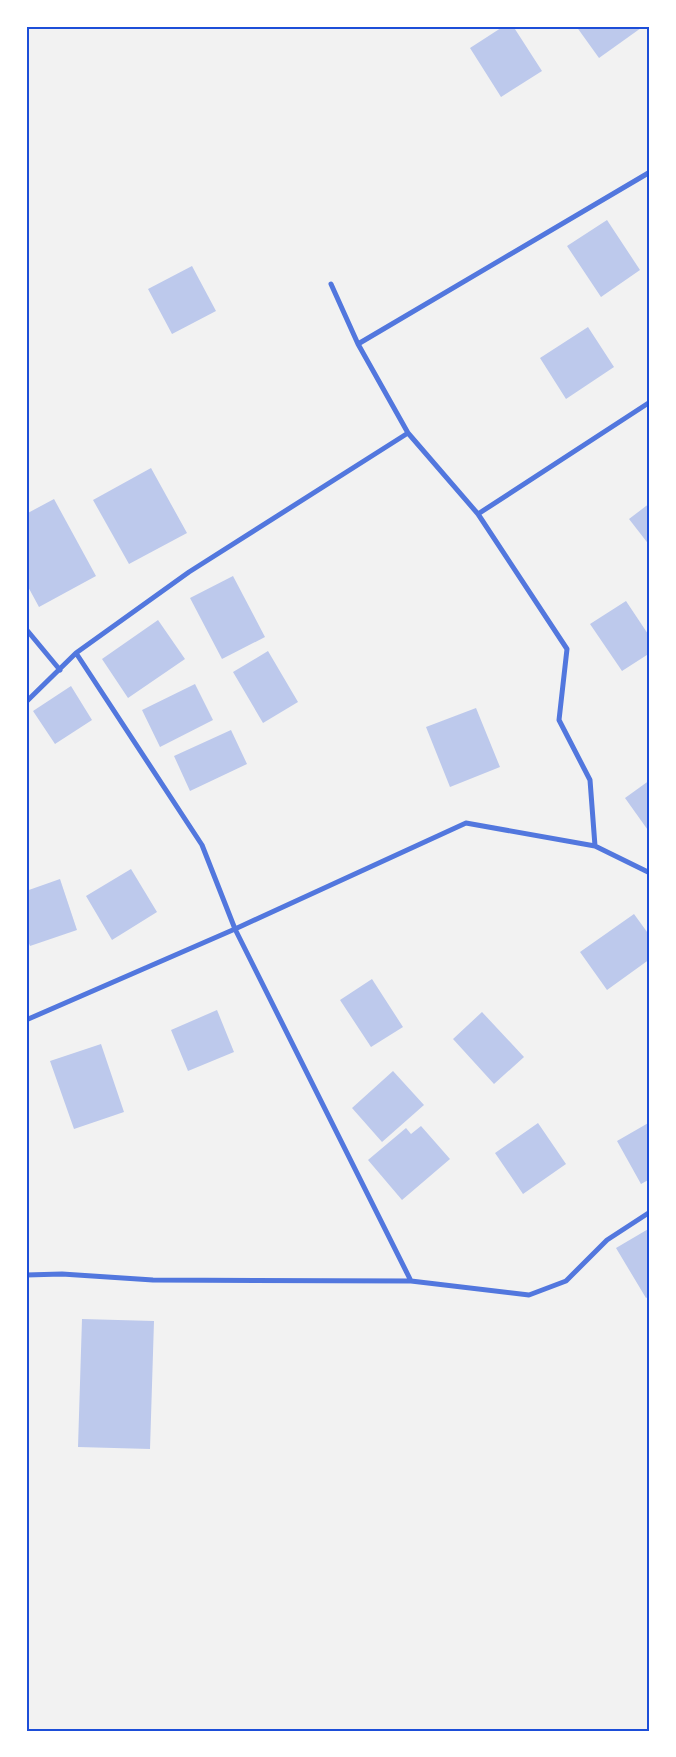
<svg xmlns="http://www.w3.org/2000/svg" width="676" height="1757" font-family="Roboto,sans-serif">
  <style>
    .building { fill: #bdc9ec }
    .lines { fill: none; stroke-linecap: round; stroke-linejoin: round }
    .minor { stroke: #5277de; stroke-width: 5 }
    .neatline { fill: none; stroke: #1d4ed8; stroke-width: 2 }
  </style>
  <rect width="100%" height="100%" fill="#f2f2f2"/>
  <path class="building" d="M504,26H513L542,71L501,97L470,48Z
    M576,26H640L641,28L599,58Z
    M607,220L640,270L601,297L567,246Z
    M192,266L216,311L172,334L148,289Z
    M588,327L614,367L566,399L540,358Z
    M151,468L187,533L129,564L93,500Z
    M54,499L96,576L39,607L26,583V514Z
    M650,503V546L629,519Z
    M233,576L265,637L222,659L190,598Z
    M626,601L650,637V653L622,671L590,624Z
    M158,620L185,659L128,698L102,659Z
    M268,651L298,702L263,723L233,672Z
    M195,684L213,720L160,747L142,710Z
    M71,686L92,720L55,744L33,711Z
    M476,708L500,767L450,787L426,727Z
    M231,730L247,764L190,791L174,756Z
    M650,780V833L625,798Z
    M131,869L157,912L112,940L86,896Z
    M60,879L77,930L30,946L26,936V891Z
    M634,914L650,936V959L607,990L580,952Z
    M372,979L403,1027L371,1047L340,1000Z
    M217,1010L234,1052L188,1071L171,1030Z
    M482,1012L524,1057L494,1084L453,1039Z
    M101,1044L124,1112L74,1129L50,1061Z
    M393,1071L424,1105L382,1142L352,1108Z
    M650,1122V1179L641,1184L617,1141Z
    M538,1123L566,1164L523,1194L495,1153Z
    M421,1126L450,1159L402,1200L368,1160L406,1128L411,1134Z
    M650,1228V1296L646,1298L616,1248Z
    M82,1319L154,1321L150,1449L78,1447Z"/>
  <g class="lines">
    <path class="minor" d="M331,284L358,344L408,433L478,514L567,649L559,720L590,780L595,846
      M358,344L650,172
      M478,514L650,402
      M26,629L60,670
      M76,653L202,845L235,929L411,1281
      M26,702L76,653L189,572L408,433
      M26,1020L235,929L466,823L595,846L650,873
      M26,1275L62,1274L153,1280L411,1281L529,1295L566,1281L607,1240L650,1212"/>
  </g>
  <rect width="676" height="1757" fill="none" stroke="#ffffff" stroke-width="55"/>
  <rect x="28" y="28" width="620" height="1702" class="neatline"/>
</svg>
